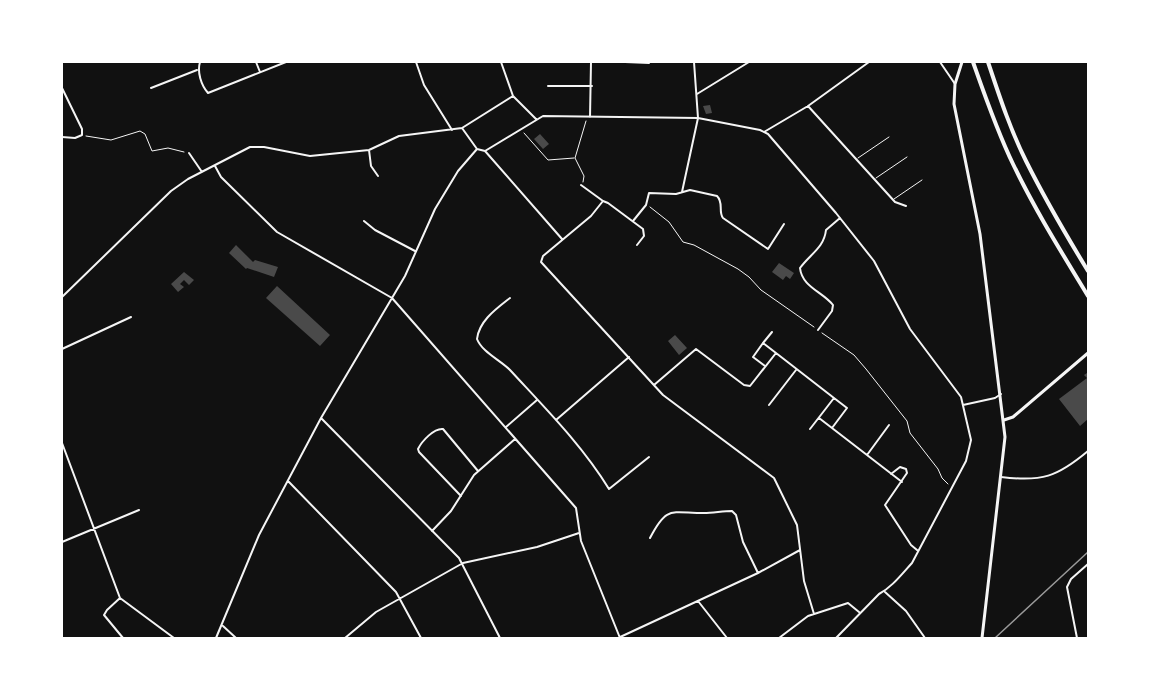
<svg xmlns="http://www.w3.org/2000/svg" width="1150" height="700" font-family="'Space Grotesk',sans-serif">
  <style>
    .building { fill: #4a4a4a }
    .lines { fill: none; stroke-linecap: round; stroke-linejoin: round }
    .path { stroke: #f5f5f5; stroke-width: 1 }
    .service { stroke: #f5f5f5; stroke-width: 1 }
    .minor { stroke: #f5f5f5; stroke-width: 2 }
    .tertiary { stroke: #f5f5f5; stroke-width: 3 }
    .secondary { stroke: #f5f5f5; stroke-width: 3 }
    .motorway { stroke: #f5f5f5; stroke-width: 4 }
    .rail { stroke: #9a9a9a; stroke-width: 1.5 }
  </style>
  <rect width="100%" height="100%" fill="#111"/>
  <path class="building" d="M710,105L712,113L706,114L703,106Z
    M540,134L549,144L543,149L534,139Z
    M236,245L253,262L255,260L278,267L274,277L247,268L246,269L229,253Z
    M779,263L794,273L790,279L786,276L783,280L772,272Z
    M184,272L194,280L189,285L184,280L180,284L184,287L178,292L171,284Z
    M277,286L330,335L320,346L266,298Z
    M675,335L687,348L679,355L668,341Z
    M1087,373L1088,376V419L1080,426L1059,399L1087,378L1084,375Z"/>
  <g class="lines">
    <path class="path" d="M524,133L548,160L574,158
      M86,136L111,140L140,131L145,134L152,151L168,148L184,152
      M583,182L584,176L575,158L586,121
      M650,207L669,222L683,242L694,245L738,269L749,277L761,290L814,327
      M822,333L854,355L866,369L907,421L910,433L938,469L942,478L948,484"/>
    <path class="service" d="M858,158L889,137
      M876,178L907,157
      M894,199L922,180"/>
    <path class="minor" d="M200,62C197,72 201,85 208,93L286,62
      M256,62L260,72
      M416,62L424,85L452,130
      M501,62L513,96L536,119
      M625,62L649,63
      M940,62L955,84
      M548,86H592
      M62,88L82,129V135L75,138L62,137
      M151,88L197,70
      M697,94L749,62
      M808,106L895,202L906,206
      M590,117L591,62
      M462,128L477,149L485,151L562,239
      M764,132L808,106L869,62
      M369,150L371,166L378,176
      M485,151L543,116L698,118L760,130L768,134L836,213L874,261L910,329L961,397L971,440L966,461L912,563C901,575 892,587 879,594L836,638
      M189,153L202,172
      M215,166L221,177L277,232L392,298L576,508L581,541L620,638
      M581,185L603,201L591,216L543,256L541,262L663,395L774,478L797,525L804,581L814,614
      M682,192L698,118L694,62
      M603,201L608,203L643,229L644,236L637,245
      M364,221L375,230L415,251
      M633,221L646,205L649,193L676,194L690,190L717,196C724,203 718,211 723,218L768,249L784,224
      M62,297L171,191L188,179L250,147H264L310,156L369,150L399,136L462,128L513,96
      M510,298C496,309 479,321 477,339C482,352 500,360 510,370C545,408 582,445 609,489L649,457
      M818,330L832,311L833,305C823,292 802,287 800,268C810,254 824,248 826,230L840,218
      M763,343L772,332
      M62,349L131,317
      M765,366L753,357L763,343L776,353
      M654,385L696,349L744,385L750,386L776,353L834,398L810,429
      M769,405L796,370
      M963,405L995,398L1001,394
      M321,418L459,558L500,638
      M819,418L902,482
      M556,420L629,357
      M506,427L537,400
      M832,428L847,408L834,398
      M62,443L120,598L174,638
      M867,455L889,425
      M891,474L900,467L906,469L907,473L885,505L911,545L917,550
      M1001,477C1042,482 1057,477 1088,451
      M288,481L396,592L421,638
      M461,496L419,452L418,449C422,441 434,428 443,429L478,471
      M432,531L451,511L474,475L515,439
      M650,538C667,505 671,513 704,513C713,513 723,511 732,511L736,515L743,542L758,573
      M62,542L139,510
      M885,592L906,611L925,638
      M120,598L107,610L104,615L123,638
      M698,601L727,638
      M223,626L236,638
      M216,638L259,535L321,418L405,276L435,209L458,171L477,149
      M345,638L376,612L463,563L537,547L579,533
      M618,638L758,573L800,550
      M779,638L808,616L848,603L859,612
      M1077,638L1067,587L1071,579L1088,564"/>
    <path class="tertiary" d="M1004,420L1013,417L1088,353"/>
    <path class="secondary" d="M962,62L955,84L954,104L980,234L1005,437L982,638"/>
    <path class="motorway" d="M973,62C985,96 997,131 1013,164C1035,210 1062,253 1088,296
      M988,62C999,95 1010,129 1026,161C1045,199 1066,235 1088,271"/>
    <path class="rail" d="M995,638L1088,552"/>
  </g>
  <rect width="1150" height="700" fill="none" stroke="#ffffff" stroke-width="126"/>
</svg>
